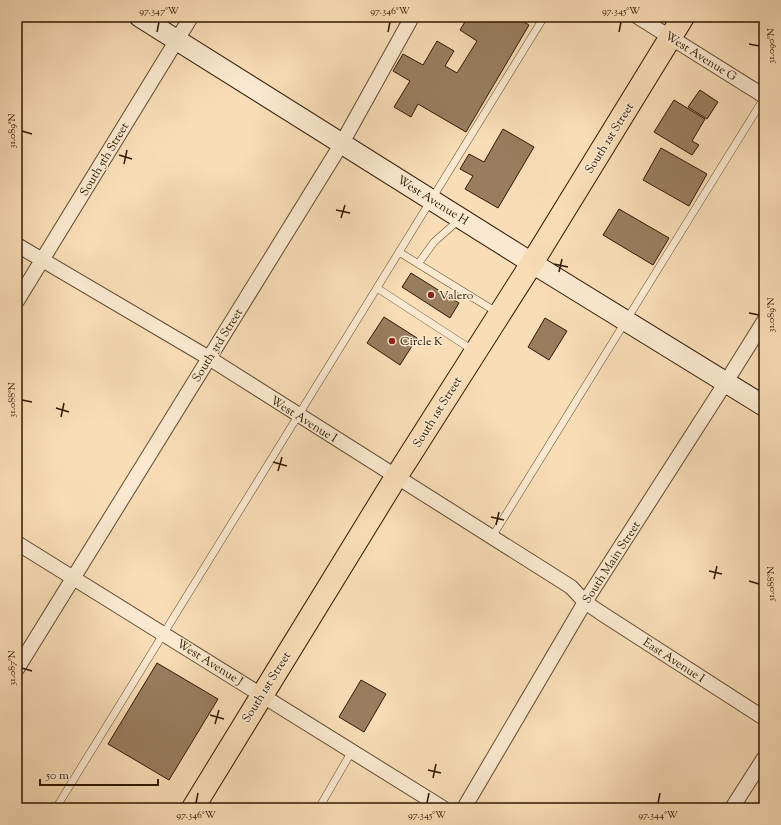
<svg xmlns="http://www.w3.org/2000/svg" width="781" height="825" font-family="'Sorts Mill Goudy',serif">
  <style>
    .building { fill: #987e5f; stroke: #2f1800 }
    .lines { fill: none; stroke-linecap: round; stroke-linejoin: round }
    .service-casing { stroke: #61492e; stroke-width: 8 }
    .minor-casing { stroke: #61492e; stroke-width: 16 }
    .secondary-casing { stroke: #2f1800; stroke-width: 22 }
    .primary-casing { stroke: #2f1800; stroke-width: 24 }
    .service { stroke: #fae9d0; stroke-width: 7 }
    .minor { stroke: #fae9d0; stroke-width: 14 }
    .secondary { stroke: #fae9d0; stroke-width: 20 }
    .primary { stroke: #f8ddb6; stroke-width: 22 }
    .ticks { fill: none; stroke: #2f1800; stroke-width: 1.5 }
    .poi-dot { fill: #8f2418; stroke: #fae9d0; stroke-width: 1.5 }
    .labels { text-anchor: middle; stroke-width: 3; stroke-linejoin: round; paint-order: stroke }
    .street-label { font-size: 12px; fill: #2f1800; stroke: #fae9d0 }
    .poi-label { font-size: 12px; fill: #2f1800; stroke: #fae9d0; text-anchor: start }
    .neatline { fill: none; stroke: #2f1800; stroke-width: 1.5 }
    .ticks-label { font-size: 10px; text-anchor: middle; fill: #2f1800 }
  </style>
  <rect width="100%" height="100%" fill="#f8ddb6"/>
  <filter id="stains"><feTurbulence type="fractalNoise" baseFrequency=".005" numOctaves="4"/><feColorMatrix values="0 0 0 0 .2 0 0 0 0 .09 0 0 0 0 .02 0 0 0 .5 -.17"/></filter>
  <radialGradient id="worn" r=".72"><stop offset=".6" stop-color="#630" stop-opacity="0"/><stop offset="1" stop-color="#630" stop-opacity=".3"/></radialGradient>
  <path class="building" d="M468,17H516L529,25L466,132L418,104L411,117L394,107L410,81L393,71L403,54L423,65L437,41L454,51L445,66L457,73L477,41L460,30Z
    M700,90L718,102L707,119L688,107Z
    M674,100L705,119L692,141L699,145L692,155L654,132Z
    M503,129L534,147L498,208L465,189L473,176L460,169L469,154L484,162Z
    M661,148L707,174L689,206L643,180Z
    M619,209L669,238L653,265L603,235Z
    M411,273L459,303L450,318L402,287Z
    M384,317L417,338L400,365L367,343Z
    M545,318L567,331L549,360L528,347Z
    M157,663L218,699L169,780L108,744Z
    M361,680L386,694L364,732L339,717Z"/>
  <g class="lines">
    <defs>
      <path id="service" d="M399,252L498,313
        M418,264L434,242L460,219
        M377,288L474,351
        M492,537L764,98
        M56,808L544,17
        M319,808L352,751"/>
      <path id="minor" d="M638,17L764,96
        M17,245L209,358L571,587L585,602L601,613L764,718
        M17,301L191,17
        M17,543L443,808
        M17,669L342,143L412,17
        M464,808L585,602L726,382L764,321
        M732,808L764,758"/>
      <path id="secondary" d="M140,17L532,263L764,406"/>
      <path id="primary" d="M193,808L396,477L532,263L683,17"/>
    </defs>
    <use href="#service" class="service-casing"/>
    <use href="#minor" class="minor-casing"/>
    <use href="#secondary" class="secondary-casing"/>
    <use href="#primary" class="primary-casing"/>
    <use href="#service" class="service"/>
    <use href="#minor" class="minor"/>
    <use href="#secondary" class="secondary"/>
    <use href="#primary" class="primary"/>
  </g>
  <path class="ticks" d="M157,32L159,22M388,32L390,22M619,32L621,22M749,44L759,46M22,131L32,134M119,155L132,159M124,164L127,150M336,210L350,213M341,218L345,205M554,264L568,267M559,272L562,259M749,313L759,315M22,400L32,402M56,408L69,412M61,417L64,403M273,462L287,466M278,471L282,457M491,517L504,520M496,525L499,512M709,571L722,574M714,579L717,566M749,581L759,584M22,668L32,671M210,715L224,719M215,724L219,710M428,770L441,773M433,778L436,764M196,803L198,793M427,803L429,793M658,803L660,793"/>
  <g class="poi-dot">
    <circle cx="431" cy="295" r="4"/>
    <circle cx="392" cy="341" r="4"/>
  </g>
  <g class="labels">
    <g class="street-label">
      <text transform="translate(701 56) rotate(32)" y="4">West Avenue G</text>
      <text transform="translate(609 138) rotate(-58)" y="4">South 1st Street</text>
      <text transform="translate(104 159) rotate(-59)" y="4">South 5th Street</text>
      <text transform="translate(433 200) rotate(32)" y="4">West Avenue H</text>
      <text transform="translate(217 345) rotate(-58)" y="4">South 3rd Street</text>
      <text transform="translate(437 412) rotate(-58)" y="4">South 1st Street</text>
      <text transform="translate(304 419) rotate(32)" y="4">West Avenue I</text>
      <text transform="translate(611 562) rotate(-57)" y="4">South Main Street</text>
      <text transform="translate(674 660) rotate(33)" y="4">East Avenue I</text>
      <text transform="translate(210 662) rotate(32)" y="4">West Avenue J</text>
      <text transform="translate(266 687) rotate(-58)" y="4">South 1st Street</text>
    </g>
    <g class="poi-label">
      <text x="439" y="299">Valero</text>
      <text x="400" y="345">Circle K</text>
    </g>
  </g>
  <rect width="781" height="825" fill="none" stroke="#f8ddb6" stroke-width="44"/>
  <path d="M40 779v6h118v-6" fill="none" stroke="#2f1800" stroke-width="2"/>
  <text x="46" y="779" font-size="12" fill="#2f1800" stroke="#fae9d0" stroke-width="3" paint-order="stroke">50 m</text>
  <rect x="22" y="22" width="737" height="781" class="neatline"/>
  <g class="ticks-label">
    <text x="159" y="14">97.347°W</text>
    <text x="390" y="14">97.346°W</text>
    <text x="621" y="14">97.345°W</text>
    <text transform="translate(770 46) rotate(-90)" y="4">31.090°N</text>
    <text transform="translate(11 131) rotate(-90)" y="4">31.089°N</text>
    <text transform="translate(770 315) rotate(-90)" y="4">31.089°N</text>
    <text transform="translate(11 400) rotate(-90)" y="4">31.088°N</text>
    <text transform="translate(770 584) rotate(-90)" y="4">31.088°N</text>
    <text transform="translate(11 668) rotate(-90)" y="4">31.087°N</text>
    <text x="196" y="818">97.346°W</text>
    <text x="427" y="818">97.345°W</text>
    <text x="658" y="818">97.344°W</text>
  </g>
  <rect width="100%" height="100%" filter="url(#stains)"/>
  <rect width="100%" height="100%" fill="url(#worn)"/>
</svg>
